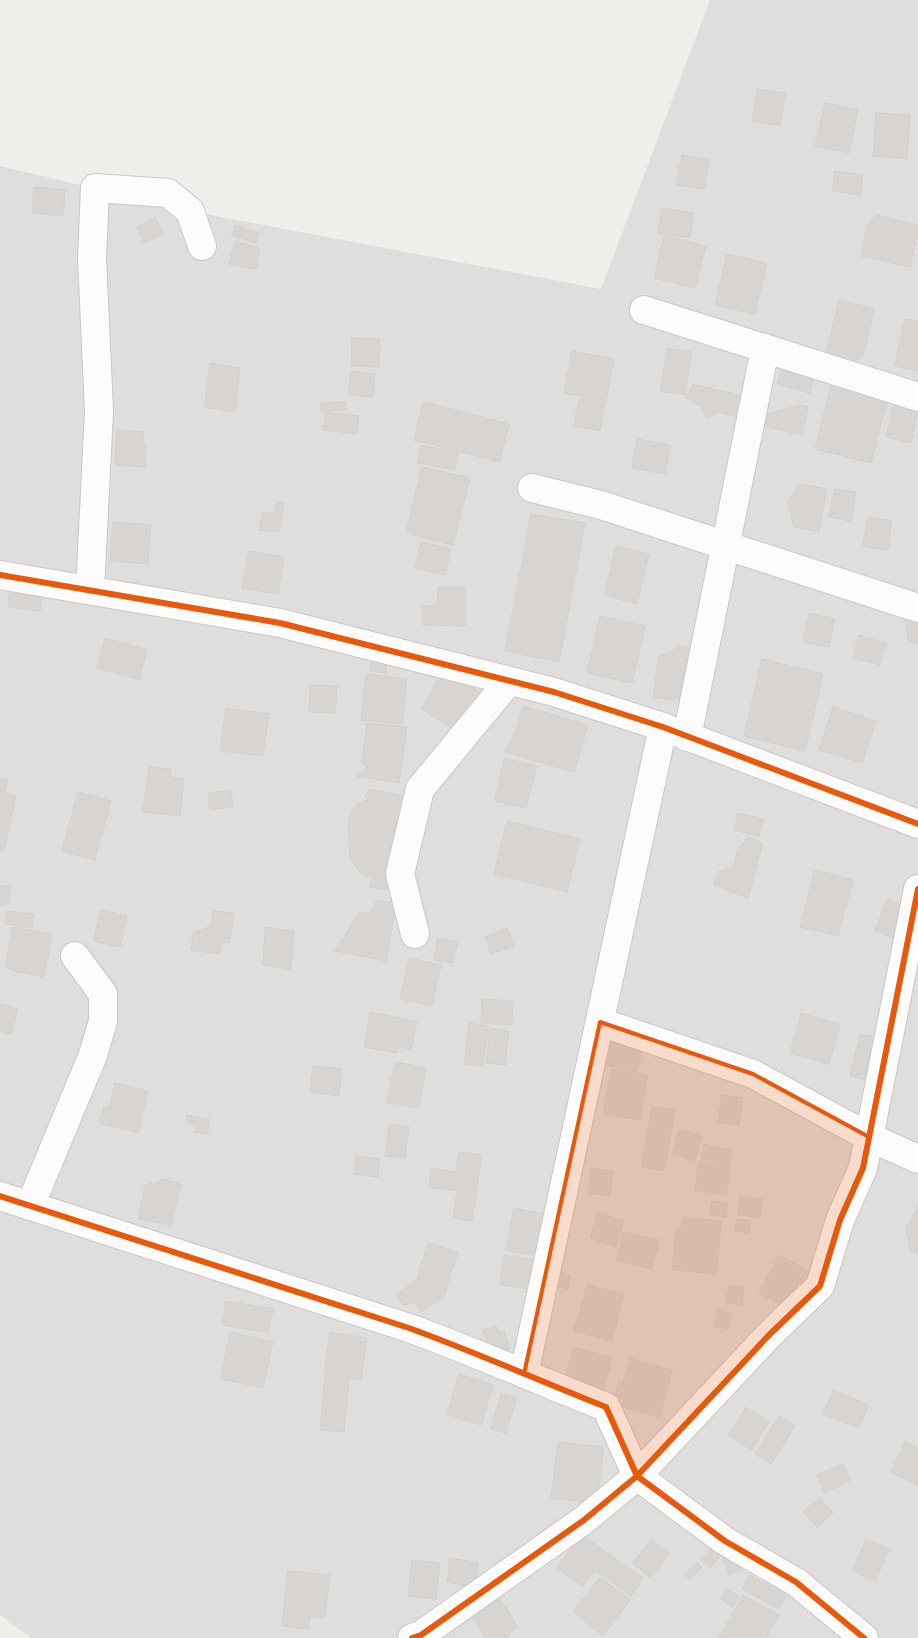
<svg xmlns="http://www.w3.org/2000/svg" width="918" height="1638" font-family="Roboto,sans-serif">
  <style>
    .residential { fill: #dfdedc }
    .building { fill: #d7d4d2; stroke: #d3d0cc }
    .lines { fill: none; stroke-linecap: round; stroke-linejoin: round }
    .minor-casing { stroke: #c9c8c7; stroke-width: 30 }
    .minor { stroke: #fdfcfc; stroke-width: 28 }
    .cycleway-casing { stroke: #fff; stroke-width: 9 }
    .cycleway { stroke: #e8590c; stroke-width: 6 }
    .marked { fill: #e8590c; fill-opacity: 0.2; stroke: #e8590c; stroke-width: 4; stroke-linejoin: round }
  </style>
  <rect width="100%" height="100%" fill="#f0eeeb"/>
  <path class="residential" d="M710,0H918V1638H31L0,1615V166L190,211L601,289Z"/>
  <path class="building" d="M757,89L786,93L780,126L752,121Z
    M825,103L858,110L849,153L815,146Z
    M876,113L910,115L907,159L873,156Z
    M682,155L709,160L704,189L676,185Z
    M835,171L863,175L861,195L832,191Z
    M34,187L65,190L63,216L32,213Z
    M662,208L694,213L690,238L658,233Z
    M876,215L918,225V233L910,267L861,256L867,226Z
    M156,218L163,234L144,243L137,227Z
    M235,225L259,233L256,243L232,235Z
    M664,235L706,246L695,288L654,278Z
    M235,241L260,248L256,269L229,264Z
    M727,254L767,263L755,314L715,305Z
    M839,300L874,309L863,357L853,361L826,355Z
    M905,319L918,321V371L895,366Z
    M352,338L380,339L379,367L351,366Z
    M667,348L692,352L685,395L660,391Z
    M572,351L614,359L606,401L564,393Z
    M784,360L817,369L810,393L777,384Z
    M210,363L240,368L235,412L204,407Z
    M351,371L375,374L373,397L348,395Z
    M832,381L889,394L871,463L815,449Z
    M693,384L742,396L737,417L719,412L707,418L702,407L686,398Z
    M579,398L605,403L600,431L574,426Z
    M346,402V410L321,411V403Z
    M423,402L509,424L500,462L414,440Z
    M894,403L918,408L911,443L886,437Z
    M799,405L808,407L802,435L764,426L767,414Z
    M326,412L359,416L357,434L323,430Z
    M117,430L144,432L143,445H146L145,467L115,465Z
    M637,439L671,445L665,474L632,468Z
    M421,445L458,453L455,470L417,463Z
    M422,467L470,478L453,545L406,533Z
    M800,484L827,489L819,532L794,527L787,501Z
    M834,489L856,492L851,521L829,517Z
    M276,502L284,503L279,532L259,530L262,513L275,512Z
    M531,514L585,523L559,662L505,651Z
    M868,517L892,521L888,550L863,546Z
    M113,522L151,525L148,564L110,561Z
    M421,542L451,549L445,575L415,568Z
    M616,546L649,554L637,604L604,595Z
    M249,551L284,557L278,594L242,588Z
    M438,587H465V626L423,625V606L437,605Z
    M10,588L42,592L40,611L8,607Z
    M809,613L835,619L829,647L803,642Z
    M905,614L918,617V644L908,640Z
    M600,616L645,626L632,683L587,673Z
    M859,635L886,643L880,665L853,658Z
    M105,638L147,650L139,680L97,668Z
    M677,645L693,649L680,698L673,700L653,697L659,656L674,651Z
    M762,659L823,674L805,751L744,736Z
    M371,661L387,663L386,673L370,671Z
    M444,670L481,693L462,734L421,709Z
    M366,674L407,679L402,724L361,720Z
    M310,685L337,686L335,713L309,712Z
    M523,706L588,725L574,772L504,752L515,734Z
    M833,707L876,721L862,763L819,750Z
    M226,708L269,714L263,756L220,751Z
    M367,723L407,727L399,783L357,776L368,767L362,763Z
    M504,758L537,766L526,808L495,801Z
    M149,767L171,769L170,777L184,779L180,816L143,812Z
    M0,778L8,780L5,793L16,796L4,851H0Z
    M370,789L408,797L394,851L387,890L370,887L372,878L363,876L350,859L348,820L357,804L368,800L365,796Z
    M231,790L233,807L210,810L208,793Z
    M78,792L111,801L95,860L62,851Z
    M738,813L764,819L759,836L734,830Z
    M507,821L580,839L567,892L494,874Z
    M748,837L763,843L748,898L714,885L718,872L733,867L737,851Z
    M815,870L853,880L838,936L800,927Z
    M1,885L11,887L8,905H0Z
    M887,899L905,906L893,938L875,931Z
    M377,900L396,903L386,961L335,951L359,913L371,912Z
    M101,910L127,916L120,947L93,941Z
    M7,911L34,914L32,928L5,924Z
    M213,911L234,913L230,943L222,942L220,954L191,950L193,933L211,926Z
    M13,927L52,934L44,977L11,970L5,966Z
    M265,927L294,931L291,969L263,965Z
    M507,928L514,946L491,954L485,937Z
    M438,938L457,942L453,963L434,960Z
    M409,958L441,965L432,1006L400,999Z
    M482,999L513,1001L512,1025L481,1023Z
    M0,1004L18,1009L11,1034L0,1031Z
    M370,1012L417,1022L411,1049L399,1047L397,1053L364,1047Z
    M801,1013L840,1024L829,1064L790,1053Z
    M469,1023L488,1026L483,1066L464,1064Z
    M490,1028L509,1031L505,1065L486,1063Z
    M860,1034L881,1038L871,1081L850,1076Z
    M610,1040L643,1046L637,1072L605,1065Z
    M395,1062L426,1068L418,1108L387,1102Z
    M313,1066L342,1069L339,1096L310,1092Z
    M611,1069L648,1075L640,1120L603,1114Z
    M115,1083L148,1091L138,1133L99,1123L104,1106L109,1107Z
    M722,1095L743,1098L739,1126L718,1122Z
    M652,1106L675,1110L664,1171L641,1167Z
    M187,1115L210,1120L207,1134L194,1132L196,1126L186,1122Z
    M389,1124L409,1127L405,1158L385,1156Z
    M679,1129L702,1136L695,1161L672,1154Z
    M704,1144L732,1151L729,1165L701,1158Z
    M459,1152L482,1155L472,1221L453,1218L457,1191L429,1187L431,1168L456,1172Z
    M356,1156L380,1159L378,1177L354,1174Z
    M699,1161L730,1166L726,1195L695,1190Z
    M591,1168L613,1171L610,1196L588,1193Z
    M161,1179L181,1184L171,1225L138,1219L145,1186L150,1183L157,1184Z
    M740,1196L762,1199L760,1218L738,1215Z
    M712,1201L728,1203L726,1217L710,1215Z
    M918,1206V1254L911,1251L906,1228Z
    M514,1208L545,1214L538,1256L506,1250Z
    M598,1212L624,1221L616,1247L590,1238Z
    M682,1217L721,1221L717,1274L672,1270L676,1228H681Z
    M737,1219L751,1221L749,1233L735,1231Z
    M623,1232L659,1240L652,1269L617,1261Z
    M428,1243L458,1252L443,1299L421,1311L414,1303L404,1305L396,1294L416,1281Z
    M504,1255L535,1260L530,1289L500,1285Z
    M779,1255L811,1272L790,1310L759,1293Z
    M551,1270L571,1275L568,1289L548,1284Z
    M587,1285L624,1294L612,1341L574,1331Z
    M729,1286L744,1287L742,1305L726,1303Z
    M226,1301L273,1309L268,1333L222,1325Z
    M718,1310L732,1314L728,1329L714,1326Z
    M496,1326L499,1332L504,1330L510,1349L491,1355L483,1330Z
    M230,1332L273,1342L263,1388L221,1379Z
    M330,1332L367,1338L361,1380L324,1375Z
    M574,1347L612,1358L602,1394L564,1383Z
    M630,1358L672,1370L660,1417L621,1407L624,1400L615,1397L619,1381L623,1382Z
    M459,1374L493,1385L481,1425L447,1414Z
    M325,1377L349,1380L344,1432L320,1430Z
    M833,1390L869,1405L859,1428L823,1414Z
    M501,1393L517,1397L506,1433L491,1429Z
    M746,1407L769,1422L752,1450L729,1435Z
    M779,1416L795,1426L771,1464L755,1454Z
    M558,1442L604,1447L597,1503L551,1498Z
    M905,1442L918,1448V1485L891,1472Z
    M843,1464L850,1481L824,1493L817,1475Z
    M820,1498L833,1513L817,1527L803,1512Z
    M581,1534L643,1578L631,1596L595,1570L583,1586L557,1568Z
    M651,1539L669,1554L651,1578L633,1563Z
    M866,1539L889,1549L875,1581L852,1571Z
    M715,1543L724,1550L711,1568L701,1561Z
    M734,1553L741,1570L729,1575L722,1558Z
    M450,1558L479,1563L475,1587L447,1582Z
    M412,1560L440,1563L436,1599L408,1596Z
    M697,1562L702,1568L690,1580L684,1574Z
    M288,1571L330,1575L325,1618L310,1617L309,1629L282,1626Z
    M750,1575L786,1595L779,1609L742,1589Z
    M600,1577L630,1600L603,1636L573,1612Z
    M726,1589L739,1596L733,1607L720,1599Z
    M743,1595L779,1615L766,1638H719Z
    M500,1599L518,1627L507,1635L509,1638H486L472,1616Z"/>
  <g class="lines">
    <defs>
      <path id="minor" d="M644,310L918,397
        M532,488L601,505L918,608
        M0,575L280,623L554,692L663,727L918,824
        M90,590L99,411L92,258L95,188L168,193L190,211L202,246
        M687,737L765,349
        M415,934L400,874L420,789L509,681
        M600,1022L753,1074L869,1137L918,1159
        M0,1196L409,1328C475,1352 540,1381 606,1407L637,1476L725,1541L796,1582L864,1638
        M30,1206L93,1055L103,1021V994L75,956
        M524,1374L663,727
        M412,1638L421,1635L584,1520L637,1476L768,1336L820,1286L840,1220L863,1168L918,889"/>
    </defs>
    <use href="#minor" class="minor-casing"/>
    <use href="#minor" class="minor"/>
    <defs>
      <path id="cycleway" d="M0,575L280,623L554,692L663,727L918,824
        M0,1196L409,1328C475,1352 540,1381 606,1407L637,1476L725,1541L796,1582L864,1638
        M412,1638L421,1635L584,1520L637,1476L768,1336L820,1286L840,1220L863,1168L918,889"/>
    </defs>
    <use href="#cycleway" class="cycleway-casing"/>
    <use href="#cycleway" class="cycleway"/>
  </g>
  <path class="marked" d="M600,1022L753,1074L869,1137L863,1168L840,1220L820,1286L768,1336L637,1476L606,1407L524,1374Z"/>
</svg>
